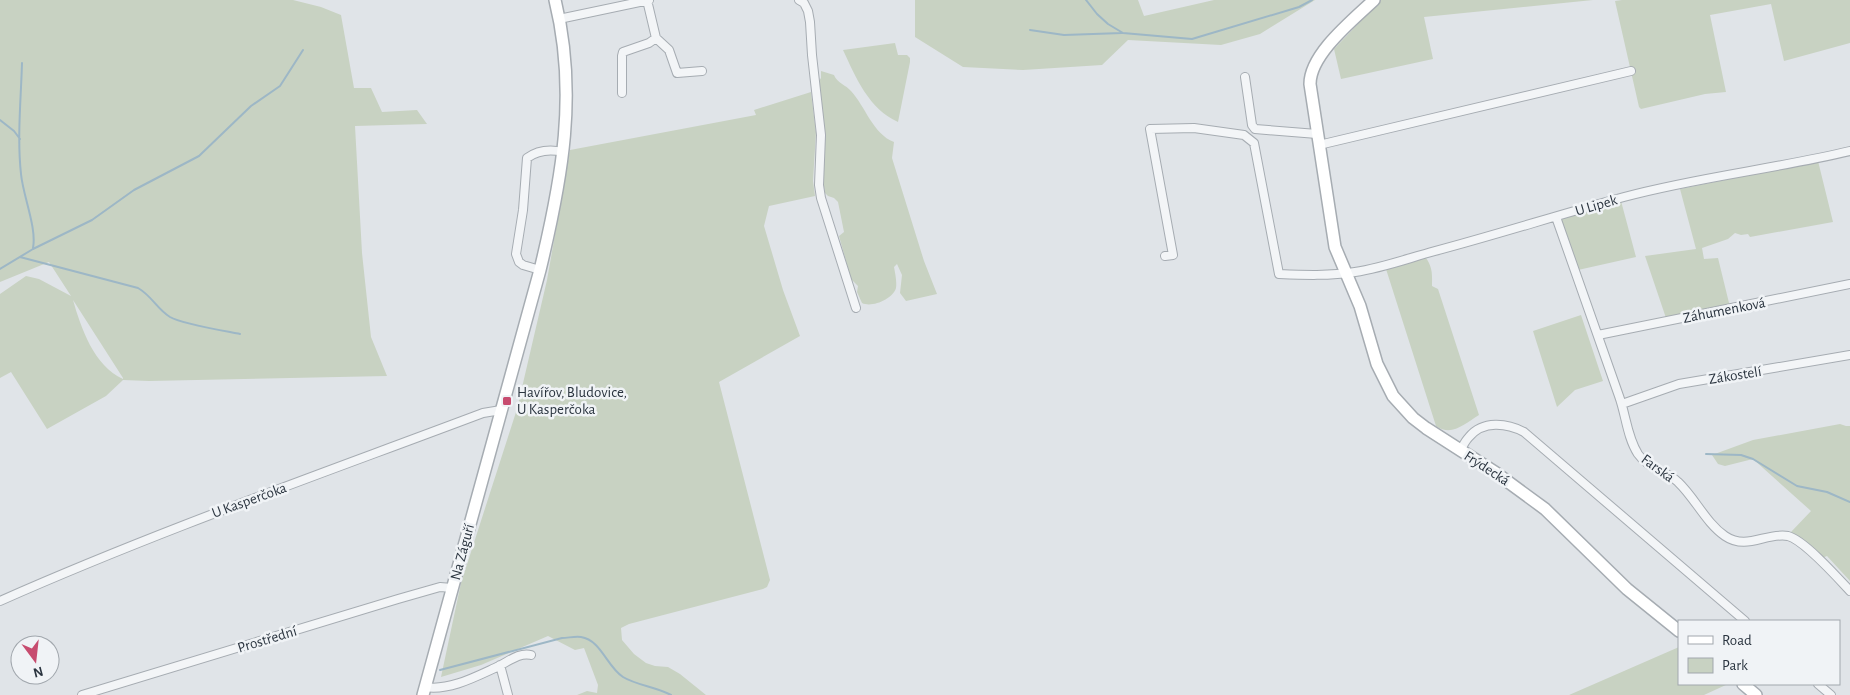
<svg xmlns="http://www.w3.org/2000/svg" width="1850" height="695" font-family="'Alegreya Sans',sans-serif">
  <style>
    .green { fill: #c8d2c2; fill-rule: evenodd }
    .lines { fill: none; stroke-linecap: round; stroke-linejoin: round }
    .stream { stroke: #9db7c6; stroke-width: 2 }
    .street-casing { stroke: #a6acb2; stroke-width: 10 }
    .secondary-casing { stroke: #a6acb2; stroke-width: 14 }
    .street { stroke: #f3f5f7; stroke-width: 8 }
    .secondary { stroke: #fff; stroke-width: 11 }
    .poi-dot { fill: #c74c6f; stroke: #f0f3f6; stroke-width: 2 }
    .labels { text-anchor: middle; stroke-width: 5; stroke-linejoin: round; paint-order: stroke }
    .street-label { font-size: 15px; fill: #2a343f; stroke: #f0f3f6 }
    .poi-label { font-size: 15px; fill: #2a343f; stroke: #f0f3f6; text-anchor: start }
  </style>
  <rect width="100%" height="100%" fill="#e0e4e8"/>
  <path class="green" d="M0,0H293L321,7L341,15L354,88H371L382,112L417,110L427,124L355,126L362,253L371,337L387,376L149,381L123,380L106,396L47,429L11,372L0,378V294L26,276L39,279L71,296L49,262L0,282ZM73,300L123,378V379C94,366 81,328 73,300Z
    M915,0H1138L1144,16L1214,0H1315L1260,34L1221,45L1128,40L1102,65L1023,70L963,67L915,37Z
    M1381,0H1593L1424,17L1433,59L1341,79L1334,49Z
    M1622,0H1850V43L1784,61L1771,4L1710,15L1726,92L1705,94L1641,109L1639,107L1615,1Z
    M895,43L898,55H907L910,58V62L898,122C869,109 856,78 843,50Z
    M821,71L834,75C837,83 846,85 851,91C865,106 873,134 894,142L892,158L924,261L937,294L906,301L900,293L902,275L897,264L894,267C895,273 897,281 896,288C893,299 872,308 862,303L857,292L858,286L851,279L839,236L844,232L838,202L834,198L828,196L825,193L823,180L824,131L819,81L821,78Z
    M811,92L816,132L813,181L815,196L769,206L764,226L783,290L800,336L719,382L770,580L767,587L763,589L629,624L621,628L622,640L634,654L646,663L655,666L668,667L680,674L706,695H577L587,691L597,693L598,685L584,648L575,650L548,636L481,665L441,677L461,583L517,409L547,280L570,150L756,115L754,110Z
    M1818,161L1833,222L1750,237L1748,234L1741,235L1735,233L1728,239L1702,248L1704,259L1718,258L1730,307L1666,318L1645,256L1696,249L1680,189Z
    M1621,201L1636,257L1578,270L1561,224L1562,219Z
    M1423,258H1426C1433,268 1432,275 1432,286L1438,289L1479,415C1464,424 1452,437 1436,426L1386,269Z
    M1581,315L1603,381L1575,390L1557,407L1533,331Z
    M1840,424L1846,426H1850V581L1827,556L1822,558L1803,540L1791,532L1811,511L1753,459L1725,466L1718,464L1712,455L1753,440Z
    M1679,647V684H1728L1704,695H1569Z"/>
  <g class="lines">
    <path class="stream" d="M1086,0L1097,14L1108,24L1123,33L1192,39L1299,7L1312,0
      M1030,30L1064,35L1122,33
      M22,63C21,99 17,137 21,174C23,196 37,228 33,248
      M0,120L14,131L20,139
      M20,257L138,288C152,296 157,309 170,317C182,324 225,331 240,334
      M0,269L33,249L92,220L134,190L199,156L251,106L280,86L303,50
      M1706,454L1741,455L1753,459L1797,486L1827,492L1850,502
      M440,670L562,638C568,638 575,636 581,637C601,640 607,667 623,677C636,685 656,687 671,695"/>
    <defs>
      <path id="street" d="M799,0L804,3L808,11L810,22L812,55L821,135L819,185L821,198L856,308
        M559,19L649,0
        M656,38L669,50L677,73L702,71
        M1245,77L1252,125L1255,129L1317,134
        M622,93V56L623,52L649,43L656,38L647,0
        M1319,145L1631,71
        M1556,217C1577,277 1598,337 1619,396C1626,415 1627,437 1638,454C1649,470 1666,470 1678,482C1695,498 1706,523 1725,536C1747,551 1766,532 1788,536C1804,540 1838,578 1850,591
        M1165,256L1173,255L1150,129L1194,128L1244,135L1254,143L1279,274C1304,275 1330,276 1355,272C1382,268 1409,258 1435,251C1499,234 1561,214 1624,197C1698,177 1775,169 1850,151
        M540,270L523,265L519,262L516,254L523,210L527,158C538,150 550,149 563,152
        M1598,335L1850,284
        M1622,404L1679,384L1850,355
        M1460,451C1463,446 1465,441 1469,437C1483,420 1507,423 1524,432L1745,621
        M0,601C158,531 321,474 483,413L501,410
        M500,665L508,695
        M1818,684L1831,695
        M425,687C450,691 477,676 499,666C509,661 520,652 531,655
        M82,695L398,599L440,587L452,588"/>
      <path id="secondary" d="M1374,0C1353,20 1310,54 1310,84L1335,247L1360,306L1377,364L1393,396L1413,418L1426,428L1496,473L1545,509L1627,589L1679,631
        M1743,684L1756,695
        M423,695L540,270C562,179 578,93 555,0"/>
    </defs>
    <use href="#street" class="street-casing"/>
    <use href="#secondary" class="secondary-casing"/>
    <use href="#street" class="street"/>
    <use href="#secondary" class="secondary"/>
  </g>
  <rect class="poi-dot" x="502" y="396" width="10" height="10" rx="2.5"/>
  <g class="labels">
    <g class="street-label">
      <text transform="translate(1596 205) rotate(-16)" y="5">U Lipek</text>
      <text transform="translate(1724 310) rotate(-11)" y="5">Záhumenková</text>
      <text transform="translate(1735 375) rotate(-9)" y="5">Zákostelí</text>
      <text transform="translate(1487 468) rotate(33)" y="5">Frýdecká</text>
      <text transform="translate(1658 468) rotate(36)" y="5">Farská</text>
      <text transform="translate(249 500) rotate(-20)" y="5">U Kasperčoka</text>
      <text transform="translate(462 552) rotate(-75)" y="5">Na Záguří</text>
      <text transform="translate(267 639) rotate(-17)" y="5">Prostřední</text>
    </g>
    <g class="poi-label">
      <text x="517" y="397">Havířov, Bludovice,<tspan x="517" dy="17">U Kasperčoka</tspan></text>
    </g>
  </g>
  <rect x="1678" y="620" width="162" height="65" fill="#f0f3f6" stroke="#a1a7ad"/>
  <rect x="1688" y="636" width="25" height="8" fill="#ffffff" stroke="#a1a7ad"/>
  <text x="1722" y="645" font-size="15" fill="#2a343f">Road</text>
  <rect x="1688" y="658" width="25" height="15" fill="#c8d2c2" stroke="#a1a7ad"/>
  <text x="1722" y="670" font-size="15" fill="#2a343f">Park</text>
  <g transform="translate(35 660) rotate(165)"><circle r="24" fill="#f0f3f6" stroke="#a1a7ad"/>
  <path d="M0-4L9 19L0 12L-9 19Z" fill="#c74c6f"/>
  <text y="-8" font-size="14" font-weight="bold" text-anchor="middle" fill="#2a343f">N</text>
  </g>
</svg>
